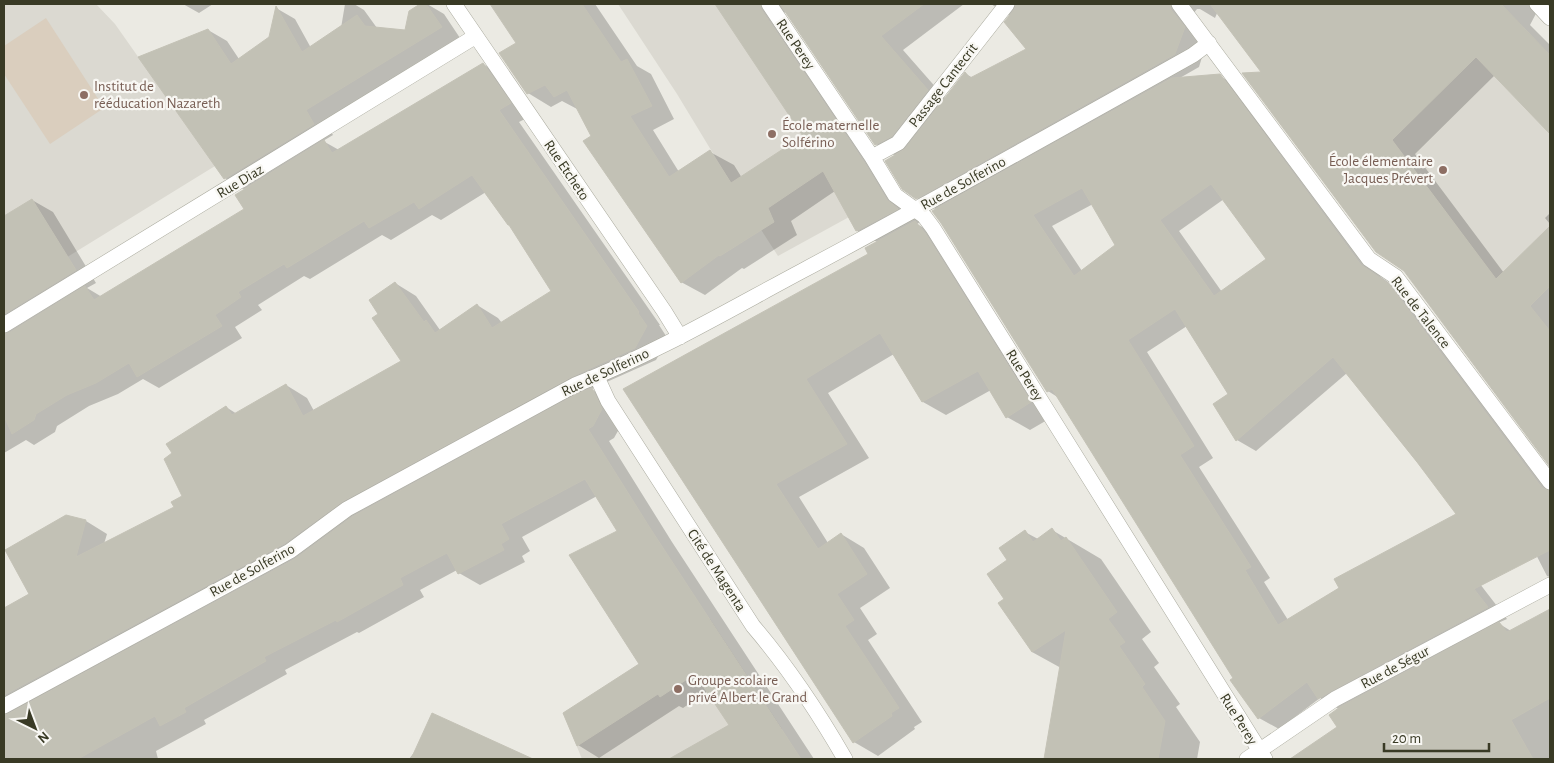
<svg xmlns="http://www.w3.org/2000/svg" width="1554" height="763" font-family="'Alegreya Sans',sans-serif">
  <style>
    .built { fill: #dbd9d1 }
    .green { fill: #dacebe }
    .shadow { fill: #0003; fill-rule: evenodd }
    .building { fill: #c2c1b5; stroke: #c4c2b6; fill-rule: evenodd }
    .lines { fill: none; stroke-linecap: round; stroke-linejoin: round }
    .minor-casing { stroke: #abab9f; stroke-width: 16 }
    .minor { stroke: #fff; stroke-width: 15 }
    .education-dot { fill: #8d6e63; stroke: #f8f7f3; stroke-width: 2 }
    .labels { text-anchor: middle; stroke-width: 4.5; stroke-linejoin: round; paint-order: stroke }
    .street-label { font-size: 15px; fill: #393a25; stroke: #f8f7f3 }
    .education-label { font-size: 15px; fill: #785e54; stroke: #f8f7f3; text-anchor: start }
  </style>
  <rect width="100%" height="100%" fill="#ebeae3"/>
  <path class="built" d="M4,4H96L115,24L215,166L4,296Z
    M618,4H758L881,192L880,200L778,256L731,183L677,94Z
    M1414,4H1501L1550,55V286L1514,322L1315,142Z
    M710,619L782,729L740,759H582L563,713Z"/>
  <path class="green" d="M46,18L104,108L50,144L4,74V46Z"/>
  <path class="shadow" d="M183,4H213L199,13Z
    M345,4H354L364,10L377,28L406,31L410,12L422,4H427L444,14L460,38L324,121L333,135L323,141L339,150L483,64L504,77L531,116L519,122L660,325H659L668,339L656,360L591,389L613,402L623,422L614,438L609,441L672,542L814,759H671L730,725L708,691L683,708L679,706L599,758L578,745L641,665L619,532L597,496L522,537L530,551L522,556L525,562L480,585L459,573L457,570L420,590L424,597L359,633L357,632L285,670L287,674L204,720L206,724L156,751L158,759H4V609L30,595L86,521L107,534L104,544L175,508L184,496L226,407L237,414L286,385L307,398L314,411L403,362L380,315L395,283L416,296L440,330L477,305L498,318L502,323L553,292L511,226L486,192L441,220L432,215L391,240L382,235L310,279L304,276L258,305L262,310L235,327L242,338L159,388L143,379L118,394L89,406L57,426L55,432L34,445L26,440L4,453V217L32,200L53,212L96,283L87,288L102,297L246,209L245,190L225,178L208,30L227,41L239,59L270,37L276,8L295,19L311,48L341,28Z
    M491,4H595L637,66L651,74L674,119L653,130L679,172L710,152L734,165L742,178L805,137L717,4H964L903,50L946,99L966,74L973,78L1028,49L1011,17L991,4H1541L1530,25L1550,45V132L1495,75L1415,154L1504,273L1550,228V465L1404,270L1263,73L1218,11L1215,18L1200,9H1197L1193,14L1207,41L1199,67L1178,79L1219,76L1240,87L1381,277L1409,297L1550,484V491L1426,584H1480L1507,619L1498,623L1511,631L1550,611V759H1298L1296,757L1339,727V709L1320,698L1279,729L1259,718L1059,398L1048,391L937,210L917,198L896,156L876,144L786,11L783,14L910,215L920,222L917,224L938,236L1054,416L1030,430L1007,417L991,390L946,415L923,402L894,354L828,393L869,458L799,497L828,543L841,534L864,548L890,588L860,608L877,634L868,640L922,722L914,727L915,729L878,756L854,742L625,389L870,254L877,242L857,231L835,191L791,221L797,235L744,269L742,268L705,295L681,282L593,137L579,110L562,101L551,107L528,93L518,43ZM1224,199L1268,259L1222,292L1179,231ZM1093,204L1116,246L1082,271L1052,226ZM1187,326L1230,395L1237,440L1256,451L1347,373L1458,514L1288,620L1264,582L1270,578L1199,467L1213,458L1147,352Z
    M1550,213V224L1545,218Z
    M1550,524V577L1547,576L1527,537Z
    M1052,530L1101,559L1151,632L1142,639L1159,663L1154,667L1180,704L1176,707L1200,742L1197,759H1045L1061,668L1032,652L1006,599L1009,560L1025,532L1038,539Z
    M495,743L523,759H409L419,746Z"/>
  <path class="building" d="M420,4H426L442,27L306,110L314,124L224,179L138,57L208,29L231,64L269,37L276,6L302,52L357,15L365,26L405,30L409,11Z
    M490,4H582L621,62L627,59L652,106L630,116L669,177L710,150L731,183L803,136L715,4H760L761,9L864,162L887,200L898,209L856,231L823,171L768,208L774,222L720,256L719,255L681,283L583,141L591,136L567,90L554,97L545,85L527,94L499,53L516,43Z
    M780,4H924L881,36L928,90L892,136L875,145Z
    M1016,4H1170L1171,10L1185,27L1175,54L916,199L902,189L885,161L905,149L965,72L970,78L1026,49L1004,22L1014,10Z
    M1210,4H1501L1550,55V134L1476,57L1392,140L1496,279L1550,226V286L1530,306L1550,331V467L1404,271L1376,252L1242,73L1261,72Z
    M483,63L511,103L499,110L639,312L638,313L647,326L635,348L571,377L343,501L285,543L4,695V608L29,594L5,550L66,515L86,520L76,557L174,507L171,502L182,496L164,459L172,453L166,444L226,406L232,415L286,384L303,416L401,361L372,318L378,314L369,300L395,282L424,322L426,320L435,333L477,304L492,328L551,291L509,225H508L472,175L419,209L414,202L369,228L364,221L287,268L284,264L238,292L241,297L215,315L222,326L137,377L129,363L96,383L67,395L36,414L34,420L12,434L4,416V334L9,333L85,286L94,300L244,209L235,195L324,140L332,153Z
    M1220,74L1361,265L1389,284L1542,488L1550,491V550L1474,589L1488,607L1331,691L1318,699L1307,682L1258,719L1230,680L1233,678L1052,389L1047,392L941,223L932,211L1172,78ZM1211,184L1266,259L1214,296L1160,220ZM1082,188L1115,245L1074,276L1033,215ZM1175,309L1228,394L1213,404L1236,441L1333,357L1417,462L1456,514L1334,579L1339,588L1278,625L1245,570L1251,567L1180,455L1194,446L1128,340Z
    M32,199L76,270L4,314V216Z
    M915,221L925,233L1031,402L1006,418L978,371L922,402L880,333L806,379L847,444L776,484L818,549L841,533L867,574L837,594L854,620L845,626L899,708L891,713L892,716L853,743L623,389L868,254L865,248Z
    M592,388L602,409L593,426L588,429L650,528L801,759H669L729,725L695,674L660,697L658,694L577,746L563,713L639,664L569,555L617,531L585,479L501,524L509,539L501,544L504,550L458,574L447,553L400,578L403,585L337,622L336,620L264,657L266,661L184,708L186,712L160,726L155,716L78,759H4V715L8,714L295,559L352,517L579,393Z
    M1052,528L1061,541L1066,537L1117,612L1108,619L1125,642L1119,646L1145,684L1142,687L1165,721L1158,759H1044L1066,630L1032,652L998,603L1004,599L987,574L1007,560L999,548L1025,530L1033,542Z
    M1550,609V698L1511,720L1533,759H1290L1337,727L1329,715L1340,707L1499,622L1507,632Z
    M432,713L533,759H411Z"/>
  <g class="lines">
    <defs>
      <path id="minor" d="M454,4L664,311L680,337
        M769,4L872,157L895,195L924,216L933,228L1265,759
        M1179,4L1369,259L1396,277L1550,482
        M1537,4L1550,18
        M872,157L898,143L1007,4
        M4,325L476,36
        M597,377L608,401L753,626C788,667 818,712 845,759
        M4,706L290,551L347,509L575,385C654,354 727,311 802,271C933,201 1063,128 1193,55L1209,43
        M1247,759L1335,699L1550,585"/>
    </defs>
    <use href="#minor" class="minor-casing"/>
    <use href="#minor" class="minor"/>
  </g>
  <g class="education-dot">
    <circle cx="84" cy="95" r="5"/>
    <circle cx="772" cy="134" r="5"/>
    <circle cx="1443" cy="170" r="5"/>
    <circle cx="678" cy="689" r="5"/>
  </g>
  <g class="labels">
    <g class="street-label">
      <text transform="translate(796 44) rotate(56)" y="5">Rue Perey</text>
      <text transform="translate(943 85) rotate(-52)" y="5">Passage Cantecrit</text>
      <text transform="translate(567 170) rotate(56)" y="5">Rue Etcheto</text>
      <text transform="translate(240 181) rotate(-31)" y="5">Rue Diaz</text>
      <text transform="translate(963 183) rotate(-29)" y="5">Rue de Solferino</text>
      <text transform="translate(1421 312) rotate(52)" y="5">Rue de Talence</text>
      <text transform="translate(605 372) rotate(-25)" y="5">Rue de Solferino</text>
      <text transform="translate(1025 375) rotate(58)" y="5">Rue Perey</text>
      <text transform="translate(252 570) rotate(-29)" y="5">Rue de Solferino</text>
      <text transform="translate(717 570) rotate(57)" y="5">Cité de Magenta</text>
      <text transform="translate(1395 667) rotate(-28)" y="5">Rue de Ségur</text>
      <text transform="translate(1239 719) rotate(58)" y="5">Rue Perey</text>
    </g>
    <g class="education-label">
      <text x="94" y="91">Institut de<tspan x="94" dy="17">rééducation Nazareth</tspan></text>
      <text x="782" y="130">École maternelle<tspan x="782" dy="17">Solférino</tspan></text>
      <text x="1433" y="166" text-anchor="end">École élementaire<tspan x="1433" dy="17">Jacques Prévert</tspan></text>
      <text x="688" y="685">Groupe scolaire<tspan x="688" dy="17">privé Albert le Grand</tspan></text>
    </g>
  </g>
  <rect width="1554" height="763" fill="none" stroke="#393a25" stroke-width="10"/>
  <g transform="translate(35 728) rotate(138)" stroke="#f8f7f3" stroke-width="4" paint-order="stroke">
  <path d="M0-4L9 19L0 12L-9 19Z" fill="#393a25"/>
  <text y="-8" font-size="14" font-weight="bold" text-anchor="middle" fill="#393a25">N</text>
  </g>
  <path d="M1384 743v8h105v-8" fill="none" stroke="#393a25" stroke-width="2.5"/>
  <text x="1392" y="743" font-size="15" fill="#393a25" stroke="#f8f7f3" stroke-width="4" paint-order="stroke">20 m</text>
</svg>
